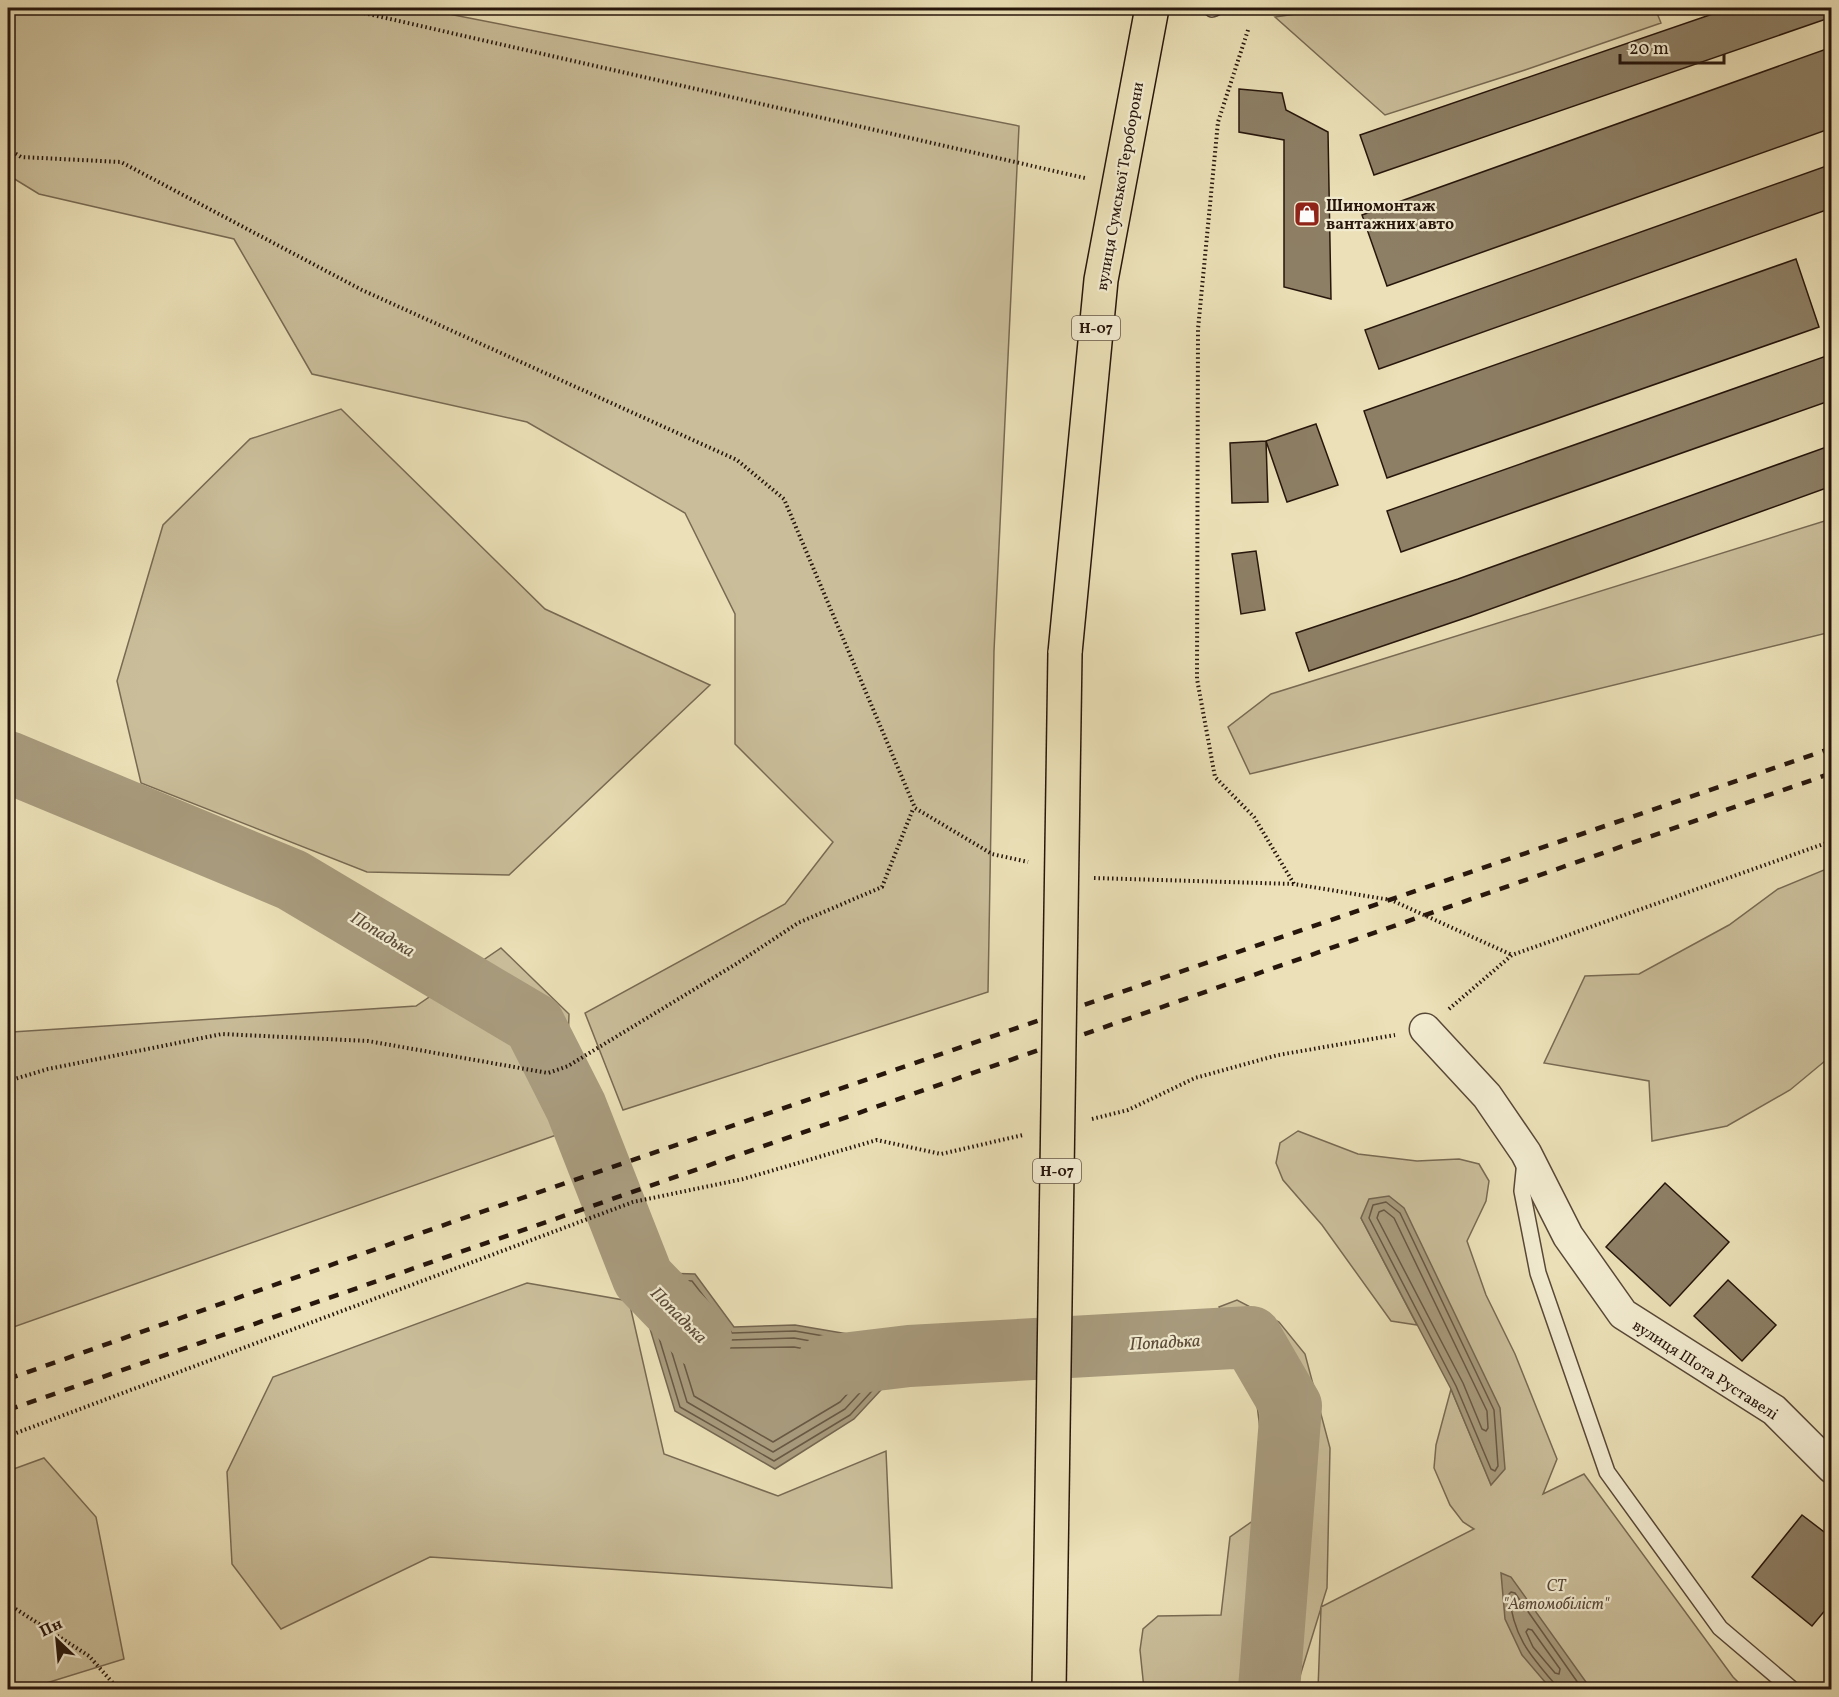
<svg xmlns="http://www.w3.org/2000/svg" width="1839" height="1697" font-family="Vollkorn,serif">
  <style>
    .green { fill: #cabe9a; stroke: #786a53; stroke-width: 1.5 }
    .water { fill: #a89b7d; stroke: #746650; stroke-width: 1.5 }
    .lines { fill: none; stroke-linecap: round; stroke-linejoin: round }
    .shore { stroke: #685844; stroke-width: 1.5 }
    .river { stroke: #a89b7d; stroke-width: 62 }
    .building { fill: #8d7f65; stroke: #27160c; stroke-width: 1.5 }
    .service-casing { stroke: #584837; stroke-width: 18 }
    .minor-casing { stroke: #584837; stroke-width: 33 }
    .primary-casing { stroke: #27160c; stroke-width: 36 }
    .path { stroke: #27160c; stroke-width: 4; stroke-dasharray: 1.5 3; stroke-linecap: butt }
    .service { stroke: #f2ebd0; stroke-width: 15 }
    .minor { stroke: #f2ebd0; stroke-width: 30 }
    .primary { stroke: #ebe0b7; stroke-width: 33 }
    .rail { stroke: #27160c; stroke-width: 4.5; stroke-dasharray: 10 10; stroke-linecap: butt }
    .primary-bridge-casing { stroke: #27160c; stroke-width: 36; stroke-linecap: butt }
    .primary-bridge { stroke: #ebe0b7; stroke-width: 33 }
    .labels { text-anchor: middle; stroke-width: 4.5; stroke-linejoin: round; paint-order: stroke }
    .shield { fill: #f2ebd0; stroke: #645647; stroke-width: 1.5 }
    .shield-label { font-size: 15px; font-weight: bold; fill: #27160c }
    .street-label { font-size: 16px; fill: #27160c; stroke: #f2ebd0 }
    .poi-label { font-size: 16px; font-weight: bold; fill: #27160c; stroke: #f2ebd0; text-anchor: start }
    .park-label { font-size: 16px; font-style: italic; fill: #584837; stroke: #f2ebd0 }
    .water-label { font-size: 18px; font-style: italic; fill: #5b4b39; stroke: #f2ebd0 }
  </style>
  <rect width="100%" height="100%" fill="#ebe0b7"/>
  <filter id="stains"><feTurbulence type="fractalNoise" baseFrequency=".00333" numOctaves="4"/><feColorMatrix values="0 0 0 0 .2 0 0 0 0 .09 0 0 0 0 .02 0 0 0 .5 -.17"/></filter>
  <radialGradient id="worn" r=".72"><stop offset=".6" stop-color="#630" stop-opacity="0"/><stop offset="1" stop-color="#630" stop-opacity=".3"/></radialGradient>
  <path class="green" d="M8,8H418L1019,126L994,651L988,992L623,1110L585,1013L785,904L833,842L735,744V614L685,513L527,422L312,374L234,239L39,194L8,175Z
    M1337,8H1655L1661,23L1525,70L1385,115L1275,17Z
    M341,409L545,609L710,685L509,875L367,872L141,783L117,681L163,525L250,439Z
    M1831,519V632L1250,774L1228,727L1271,694Z
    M1831,867V1056L1790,1090L1727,1126L1652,1141L1649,1081L1544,1063L1585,976L1639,974L1729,925L1778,889Z
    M501,948L569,1014L565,1132L8,1329V1034L12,1032L416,1006Z
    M1298,1131L1358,1154L1417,1161L1459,1159L1479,1164L1489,1181L1486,1201L1467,1241L1486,1295L1515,1354L1557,1459L1543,1494L1584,1474L1733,1677L1745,1689H1318L1321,1608L1296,1689H1144L1140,1650L1143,1629L1158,1616L1221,1615L1230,1537L1264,1513L1268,1493L1256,1397L1219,1307L1237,1300L1279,1322L1305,1354L1330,1448L1327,1588L1321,1607L1474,1529L1463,1522L1450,1505L1434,1468L1436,1445L1451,1389L1491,1484L1504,1469L1361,1218L1417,1325L1391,1321L1322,1225L1283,1180L1276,1163L1280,1143Z
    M527,1283L629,1301L664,1454L778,1496L886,1451L892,1588L430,1557L281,1629L232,1564L227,1472L273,1377Z
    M44,1458L96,1517L124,1659L27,1689H8V1471Z"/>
  <path class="water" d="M1389,1196L1404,1208L1500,1408L1505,1469L1491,1485L1451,1389L1361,1218L1369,1199Z
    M663,1273L695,1274L734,1327L795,1325L895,1342L908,1351L907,1362L854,1419L775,1469L675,1411L644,1309L643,1278Z
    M1501,1573L1511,1577L1591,1689H1551L1522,1655L1505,1619Z"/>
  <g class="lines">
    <path class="shore" d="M1386,1202L1400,1213L1494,1410L1498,1466L1495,1471L1491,1469L1456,1386L1369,1218L1373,1205Z
      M1384,1210L1394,1218L1487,1411L1488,1428L1486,1431L1482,1429L1463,1383L1377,1218L1379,1212Z
      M664,1279L692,1281L732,1333L795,1331L893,1348L902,1354L901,1359L850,1415L774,1461L680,1407L650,1308L649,1284Z
      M665,1286L688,1288L723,1335L730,1340L794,1338L889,1355L891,1359L845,1409L773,1452L687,1402L658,1307L657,1290Z
      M669,1296L684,1297L716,1341L727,1348L794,1347L871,1361L874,1365L840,1402L773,1442L694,1396L666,1306V1298Z
      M1528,1629L1532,1630L1560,1669L1559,1674L1555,1673L1533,1647L1526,1632Z
      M1555,1690L1554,1683C1528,1653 1513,1635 1509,1594L1511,1592L1515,1593L1583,1690"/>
    <path class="river" d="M8,762L292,880L534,1024L576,1107L643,1278L701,1338
      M826,1366L909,1356L1251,1337L1291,1406L1269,1690"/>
  </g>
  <path class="building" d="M1730,8H1832V17L1374,175L1360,135Z
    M1832,47V128L1387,286L1362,215Z
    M1239,89L1282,93L1286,110L1328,132L1331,299L1284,287V140L1239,132Z
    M1832,164V208L1379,369L1365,330Z
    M1796,259L1819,327L1387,478L1364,411Z
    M1832,354V400L1401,552L1387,511Z
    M1316,424L1338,485L1287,502L1266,441Z
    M1266,441L1268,502L1232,503L1230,443Z
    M1832,445V486L1471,616L1309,671L1296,633L1458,579Z
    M1256,551L1265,610L1241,614L1232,554Z
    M1665,1183L1729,1242L1670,1306L1606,1247Z
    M1728,1280L1776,1325L1742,1361L1694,1316Z
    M1802,1515L1832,1538V1602L1812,1626L1752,1577Z"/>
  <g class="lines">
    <defs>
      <path id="service" d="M1212,9L1215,8
        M1525,1161L1522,1191L1538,1273L1607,1472L1720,1628L1793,1690"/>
      <path id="minor" d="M1425,1029L1487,1096L1526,1153L1568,1236L1623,1314L1774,1410L1832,1468"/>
      <path id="primary" d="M1065,653L1101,280L1152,8"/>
    </defs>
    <use href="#service" class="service-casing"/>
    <use href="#minor" class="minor-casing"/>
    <use href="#primary" class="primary-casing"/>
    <path class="path" d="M342,8L1085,178
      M1248,30L1218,122L1198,329L1197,679L1215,777L1254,817L1294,884L1391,900L1512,955
      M8,149L21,157L121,162L362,290L737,460L784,499L915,808L992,854L1028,862
      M1094,878L1294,884
      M1449,1009L1512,955L1832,841
      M8,1081L48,1069L222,1034L368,1041L548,1073L568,1066L736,964L798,923L882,887L913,809
      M1092,1119L1128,1110L1195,1078L1278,1055L1395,1035
      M8,1436L633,1202L743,1179L877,1140L941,1154L1023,1135
      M8,1604L89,1656L119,1690"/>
    <use href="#service" class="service"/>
    <use href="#minor" class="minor"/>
    <use href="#primary" class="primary"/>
    <path class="rail" d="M8,1379L461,1219L1832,748
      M8,1410L1832,773"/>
    <defs>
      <path id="primary-bridge" d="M1049,1690L1065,653"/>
    </defs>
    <use href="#primary-bridge" class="primary-bridge-casing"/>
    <use href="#primary-bridge" class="primary-bridge"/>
  </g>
  <defs>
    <symbol id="shop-square" viewBox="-11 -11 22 22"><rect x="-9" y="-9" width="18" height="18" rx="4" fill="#8f2418" stroke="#f2ebd0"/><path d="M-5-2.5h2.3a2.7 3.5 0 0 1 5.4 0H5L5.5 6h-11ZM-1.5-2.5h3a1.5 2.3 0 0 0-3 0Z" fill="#fff"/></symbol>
  </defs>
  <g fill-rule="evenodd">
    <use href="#shop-square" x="1292" y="199" width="30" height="30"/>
  </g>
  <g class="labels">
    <g class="shield">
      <rect x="1072" y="316" width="48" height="24" rx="4.5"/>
      <rect x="1033" y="1159" width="48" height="24" rx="4.5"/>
    </g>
    <g class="shield-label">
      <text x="1096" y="333">Н-07</text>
      <text x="1057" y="1176">Н-07</text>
    </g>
    <g class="street-label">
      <text transform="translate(1119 186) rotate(-80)" y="6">вулиця Сумської Тероборони</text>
      <text transform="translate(1706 1369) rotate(33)" y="6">вулиця Шота Руставелі</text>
    </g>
    <g class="poi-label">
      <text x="1326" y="211">Шиномонтаж<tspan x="1326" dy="18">вантажних авто</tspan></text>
    </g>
    <g class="park-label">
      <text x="1556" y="1591">СТ<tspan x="1556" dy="18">"Автомобіліст"</tspan></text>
    </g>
    <g class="water-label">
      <text transform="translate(383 934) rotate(31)" y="6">Попадька</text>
      <text transform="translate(679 1315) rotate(45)" y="6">Попадька</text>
      <text transform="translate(1165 1342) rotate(-3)" y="6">Попадька</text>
    </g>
  </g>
  <rect width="1839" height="1697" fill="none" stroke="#ebe0b7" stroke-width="30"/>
  <rect x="9" y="9" width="1821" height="1679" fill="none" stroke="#27160c" stroke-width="3"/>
  <rect x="15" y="15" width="1809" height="1667" fill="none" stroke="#27160c" stroke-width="1.5"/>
  <g transform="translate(57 1640) rotate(334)" stroke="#f2ebd0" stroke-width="4.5" paint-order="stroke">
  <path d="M0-4.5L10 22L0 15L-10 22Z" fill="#27160c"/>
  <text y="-9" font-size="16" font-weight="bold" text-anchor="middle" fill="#27160c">Пн</text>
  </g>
  <path d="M1620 54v9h104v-9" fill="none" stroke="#27160c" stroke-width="3"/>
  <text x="1629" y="54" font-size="18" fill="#27160c" stroke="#f2ebd0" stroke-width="4.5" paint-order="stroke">20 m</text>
  <rect width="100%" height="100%" filter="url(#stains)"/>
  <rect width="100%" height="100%" fill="url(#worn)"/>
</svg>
